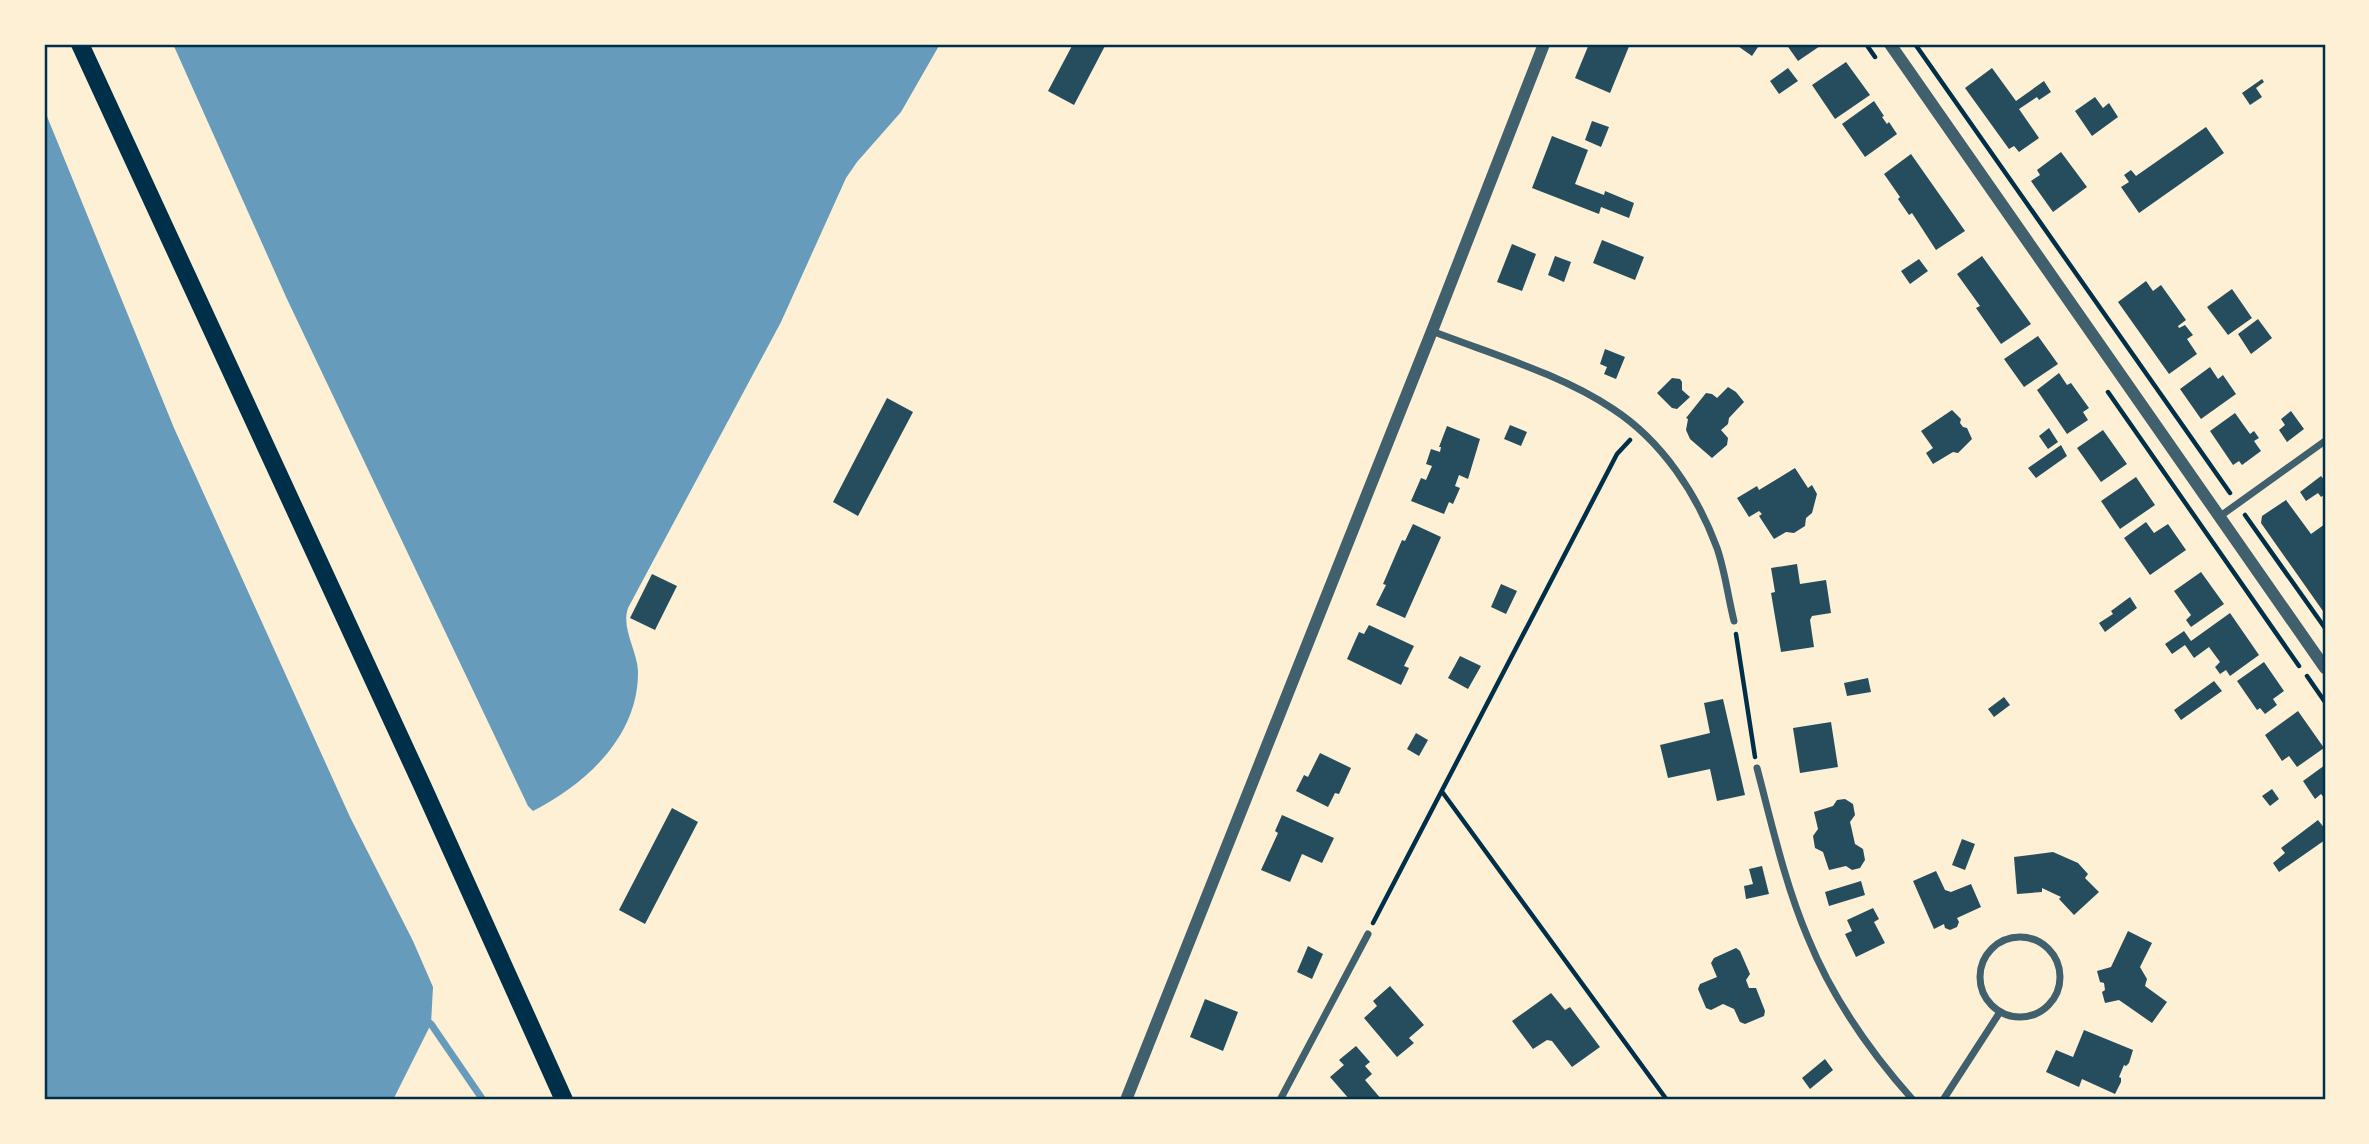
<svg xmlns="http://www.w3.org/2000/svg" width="2369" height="1144" font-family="'Open Sans',sans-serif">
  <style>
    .water { fill: #669bbc }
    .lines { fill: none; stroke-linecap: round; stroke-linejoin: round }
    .stream { stroke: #669bbc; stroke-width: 7 }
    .building { fill: #264d5e }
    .path { stroke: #003049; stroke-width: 4.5 }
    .minor { stroke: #3f606c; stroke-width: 7 }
    .tertiary { stroke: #3f606c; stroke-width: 12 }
    .primary { stroke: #003049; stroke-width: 18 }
    .neatline { fill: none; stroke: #003049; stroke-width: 2.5 }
  </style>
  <rect width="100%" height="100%" fill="#fdf0d5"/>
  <path class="water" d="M173,44H940L901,112L857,162L846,178L781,322L628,608C621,628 637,650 638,671C639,736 586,784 533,811L528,806L287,299Z
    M44,109L174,428L350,817L413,941L433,987L431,1024L393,1100H44Z"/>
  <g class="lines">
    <path class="stream" d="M424,1019L431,1024L483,1100"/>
  </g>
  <path class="building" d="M1073,44H1106L1074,105L1048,91Z
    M1589,44H1630L1610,93L1575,78Z
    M1735,44H1754L1758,47L1752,56Z
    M1786,44H1823L1798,61Z
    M1846,62L1870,95L1835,119L1812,85Z
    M1788,68L1798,81L1779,94L1770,81Z
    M1992,68L2016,101L2044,81L2051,92L2039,100L2037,97L2019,109L2039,138L2019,152L2014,146L2009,149L1965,88Z
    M2262,79L2264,82L2256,88L2262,97L2250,105L2242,93Z
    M2095,97L2103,108L2109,103L2118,117L2092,136L2075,111Z
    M1874,101L1884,116L1882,117L1887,124L1889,122L1897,134L1865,157L1842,124Z
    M1592,121L1609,127L1601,147L1585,140Z
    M2206,127L2224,153L2139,213L2121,187L2129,182L2124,175L2131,170L2136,176Z
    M1552,136L1588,150L1575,184L1604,195L1605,191L1634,203L1629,218L1601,207L1599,214L1532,188Z
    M2061,152L2087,187L2053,212L2031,181L2040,175L2037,170Z
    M1911,154L1965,231L1936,250L1912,213L1909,215L1898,199L1900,197L1884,174Z
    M1602,240L1644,257L1635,280L1593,263Z
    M1512,244L1536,254L1522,291L1497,282Z
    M1555,256L1571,262L1564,282L1548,275Z
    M1982,256L2031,324L2001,344L1976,308L1980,306L1957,274Z
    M1919,259L1928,271L1910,284L1901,271Z
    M2146,281L2153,291L2161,285L2186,320L2178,326L2179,328L2185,325L2193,335L2187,339L2197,354L2169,374L2118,302Z
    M2232,289L2252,318L2228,335L2207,307Z
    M2258,319L2272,338L2251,354L2238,334Z
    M2038,336L2058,364L2024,387L2004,359Z
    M1605,349L1625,357L1616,379L1604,374L1607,367L1600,364Z
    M2210,367L2218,379L2223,375L2236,394L2201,419L2180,389Z
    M2059,373L2067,385L2071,383L2089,408L2083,412L2088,420L2067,434L2037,390Z
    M1672,378L1680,379L1682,382V390L1690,397L1677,409L1672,408L1657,393Z
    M1728,387L1736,392L1744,402L1729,418L1728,424L1721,430L1728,438L1727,445L1712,458L1690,439L1686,430L1688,419L1686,418L1706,393L1712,394L1717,398Z
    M887,398L913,412L858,516L833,502Z
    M1952,410L1961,419L1960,423L1963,427L1967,428L1972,439L1958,453L1953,452L1933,464L1926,453L1933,448L1921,431Z
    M2291,411L2304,429L2287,442L2279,430L2285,425L2281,419Z
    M2235,413L2250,434L2254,431L2259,438L2254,441L2261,451L2242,465L2239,461L2233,465L2210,431Z
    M1510,425L1527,432L1521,446L1504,439Z
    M1447,426L1480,439L1468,479L1459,475L1455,486L1460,488L1453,504L1449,502L1444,514L1411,501L1421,478L1426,480L1432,466L1426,464L1431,449L1440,452L1441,447H1439Z
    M2049,428L2058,442L2048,449L2039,436Z
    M2103,430L2127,464L2101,482L2077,448Z
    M2061,445L2067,456L2036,478L2028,468Z
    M1795,468L1808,488L1812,485L1817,494L1812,513L1806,518L1805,526L1794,533L1786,532L1774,539L1759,516L1762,514L1759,511L1749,517L1737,498L1757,486L1759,490Z
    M2321,476L2325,481V494L2321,497L2318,493L2306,501L2300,492Z
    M2136,477L2155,505L2120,529L2101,501Z
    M2286,500L2311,534L2325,524V614L2261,523L2262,516Z
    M2146,522L2154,533L2168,524L2186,550L2150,575L2124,538Z
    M1413,524L1441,537L1405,618L1376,605L1386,585L1383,584L1402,540L1405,541Z
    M1797,564L1800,584L1826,580L1831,613L1812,616L1810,620L1814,647L1781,652L1771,593L1775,592L1771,568Z
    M2201,572L2224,604L2191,627L2186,620L2191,615L2174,591Z
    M652,574L677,586L655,630L630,618Z
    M1501,584L1517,591L1506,614L1491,607Z
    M2130,597L2137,608L2105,632L2099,623L2113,614L2111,611Z
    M2230,613L2259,655L2230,676L2226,670L2220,674L2215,667L2220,662L2209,647L2194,658L2185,645L2172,654L2165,644L2184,631L2191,641Z
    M1369,625L1414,646L1404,666L1409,668L1401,685L1347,659L1359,632L1364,634Z
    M1460,656L1481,666L1468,689L1448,678Z
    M2264,662L2284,691L2273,699L2277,705L2265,714L2260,708L2257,710L2237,681Z
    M1868,678L1871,692L1847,696L1844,683Z
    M2214,681L2222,691L2181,720L2174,710Z
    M2004,697L2010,705L1994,717L1988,709Z
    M1723,699L1745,795L1717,801L1710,769L1668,778L1660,745L1710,733L1704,703Z
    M2298,711L2324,748L2297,767L2289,756L2282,761L2265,735Z
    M1831,722L1838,767L1800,773L1793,728Z
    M1416,733L1428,740L1419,756L1407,749Z
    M1320,753L1351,768L1339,794L1335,793L1328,807L1296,791L1304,775L1308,777Z
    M2325,765V799L2321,794L2315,799L2303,781Z
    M2272,789L2279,799L2270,806L2262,796Z
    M1845,799L1853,804L1855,815L1850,822L1851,826L1855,844L1863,849L1865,860L1860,868L1852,870L1846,866L1829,870L1823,852L1815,848L1813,836L1818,829L1814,812L1833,806L1837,800Z
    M672,808L698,822L645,924L619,910Z
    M1282,815L1334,838L1322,863L1302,854L1290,882L1261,870L1278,833L1275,831Z
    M2318,820L2325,829V840L2279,872L2273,863L2285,853L2281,848Z
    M1962,839L1975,844L1965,870L1952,865Z
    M2053,852L2078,863L2088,874L2085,878L2099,892L2074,915L2059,899L2061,897L2042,888V892L2017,894L2014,857Z
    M1762,866L1769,894L1746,899L1744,886L1753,884L1749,869Z
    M1936,871L1945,890L1951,892L1971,884L1981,907L1957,918L1959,922L1957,927L1950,930L1945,928L1944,924L1934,929L1913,881Z
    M1861,881L1865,895L1829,906L1825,892Z
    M1873,908L1879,919L1874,922L1885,943L1856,957L1845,934L1852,931L1847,920Z
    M2128,931L2152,943L2140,967L2147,979L2145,986L2167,1002L2152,1023L2119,1000L2105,1003L2102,992L2105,990L2104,983L2100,982L2097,971L2111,967Z
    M1308,946L1323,954L1312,979L1297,972Z
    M1736,948L1740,951L1750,974L1746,980L1749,988H1756L1765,1011L1764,1016L1745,1024L1740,1022L1734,1009L1723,1004L1711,1010L1706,1008L1698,989L1700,984L1717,977L1711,963L1714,958Z
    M1390,986L1424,1025L1409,1038L1414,1043L1397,1057L1364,1018L1377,1006L1373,1001Z
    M1551,993L1565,1010L1570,1007L1600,1047L1572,1067L1552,1041L1547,1040L1533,1049L1512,1021Z
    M1205,999L1238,1012L1223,1051L1190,1037Z
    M2084,1030L2133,1050L2129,1063L2126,1066L2124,1065L2119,1077L2121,1078V1082L2115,1094L2082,1079L2079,1087L2046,1072L2056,1050L2073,1057Z
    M1356,1046L1370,1062L1365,1066L1372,1074L1365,1080L1382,1100H1350L1330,1077L1344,1065L1339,1060Z
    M1825,1059L1833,1070L1810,1089L1802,1078Z"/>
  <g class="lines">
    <path class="path" d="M1866,44L1875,57
      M1915,44L2230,493
      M2108,392L2299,666
      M2245,515L2325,628
      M1736,634L1755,757
      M2307,676L2325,702
      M1443,793L1667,1100
      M1373,923L1617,454L1630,440"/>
    <path class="minor" d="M1432,331C1491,354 1561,374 1613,409C1662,441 1697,494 1717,548C1725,571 1728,597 1734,621
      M2219,517L2325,441
      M1757,768C1772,825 1785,884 1808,938C1832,997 1871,1053 1913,1100
      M1980 977a40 40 0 1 1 80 0a40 40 0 1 1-80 0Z
      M1280,1100L1368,934
      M1943,1100L2000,1012"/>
    <path class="tertiary" d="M1890,44L2325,668
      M1126,1100L1432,331L1544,44"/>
    <path class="primary" d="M80,44L422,785L564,1100"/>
  </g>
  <rect width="2369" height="1144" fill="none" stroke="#fdf0d5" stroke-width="91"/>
  <rect x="46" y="46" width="2278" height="1052" class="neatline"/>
</svg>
